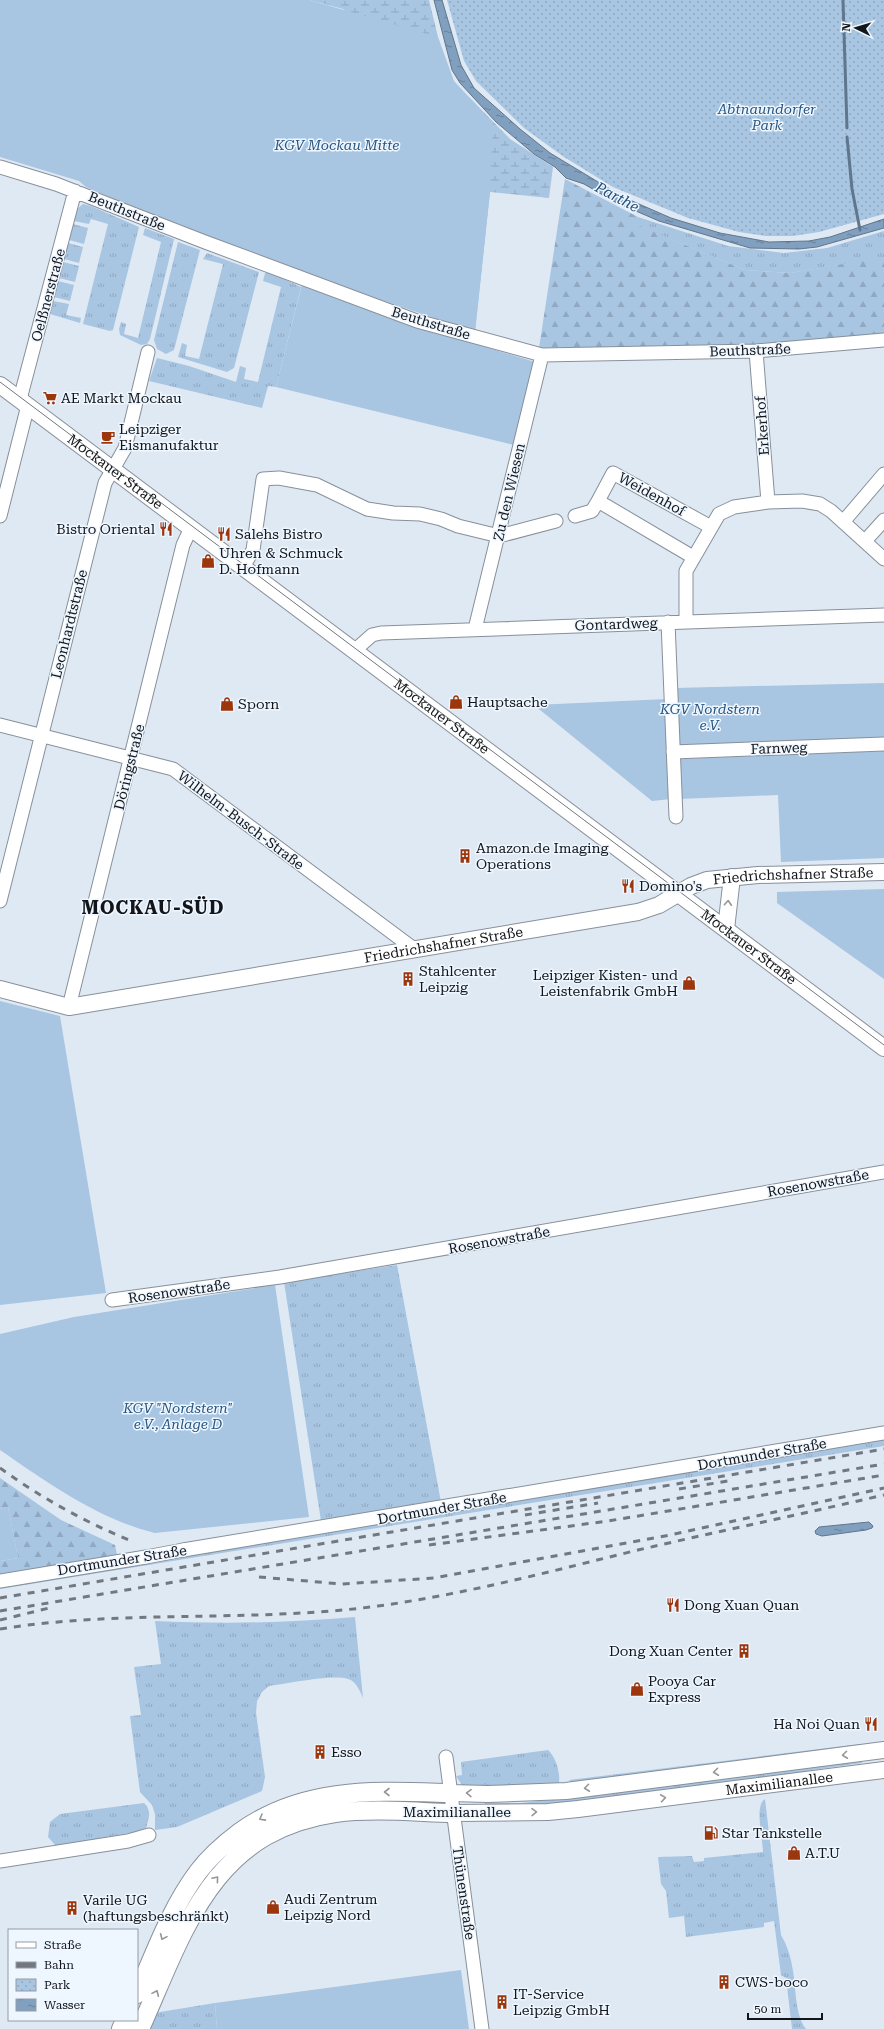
<svg xmlns="http://www.w3.org/2000/svg" width="884" height="2029" font-family="'Roboto Serif',serif">
  <style>
    .grass { fill: url(#grass-tufts) }
    .forest { fill: url(#forest-firs) }
    .wetland { fill: url(#wetland-marsh) }
    .park { fill: url(#park-dots) }
    .garden { fill: #a8c5e2 }
    .water { fill: url(#water-ripples); stroke: #60768d }
    .lines { fill: none; stroke-linecap: round; stroke-linejoin: round }
    .stream { stroke: #60768d; stroke-width: 3 }
    .minor-casing { stroke: #87909a; stroke-width: 15 }
    .major-casing { stroke: #87909a; stroke-width: 18 }
    .highway-casing { stroke: #87909a; stroke-width: 20 }
    .minor { stroke: #fff; stroke-width: 13 }
    .major { stroke: #fff; stroke-width: 16 }
    .highway { stroke: #fff; stroke-width: 18 }
    .tram { stroke: #727880; stroke-width: 1 }
    .rail { stroke: #727880; stroke-width: 3; stroke-dasharray: 7 7; stroke-linecap: butt }
    .minor-bridge-casing { stroke: #87909a; stroke-width: 15; stroke-linecap: butt }
    .minor-bridge { stroke: #fff; stroke-width: 13 }
    .oneway { stroke: #949698 }
    .labels { text-anchor: middle; stroke-width: 3; stroke-linejoin: round; paint-order: stroke }
    .park-label { font-size: 14px; font-style: italic; fill: #275681; stroke: #eef6ff }
    .street-label { font-size: 14px; fill: #121519; stroke: #eef6ff }
    .poi-label { font-size: 14px; fill: #121519; stroke: #eef6ff; text-anchor: start }
    .water-label { font-size: 15px; font-style: italic; fill: #1f4e79; stroke: #eef6ff }
    .district-label { font-size: 18px; font-weight: bold; letter-spacing: 1px; fill: #121519; stroke: #eef6ff }
  </style>
  <defs>
    <pattern id="grass-tufts" width="24" height="20" patternUnits="userSpaceOnUse"><rect width="24" height="20" fill="#a8c5e2"/><path d="M3 7l-1-3M5 7V3M7 7l1-3M15 17l-1-3M17 17v-4M19 17l1-3" fill="none" stroke="#90a8c1"/></pattern>
    <pattern id="forest-firs" width="22" height="20" patternUnits="userSpaceOnUse"><rect width="22" height="20" fill="#a8c5e2"/><path d="M5 1l3.5 6h-7zM16 11l3.5 6h-7z" fill="#90a8c1"/></pattern>
    <pattern id="wetland-marsh" width="20" height="14" patternUnits="userSpaceOnUse"><rect width="20" height="14" fill="#a8c5e2"/><path d="M1 5h8M5 5V1M11 12h8M15 12V8" fill="none" stroke="#90a8c1"/></pattern>
    <pattern id="park-dots" width="8" height="8" patternUnits="userSpaceOnUse"><rect width="8" height="8" fill="#a8c5e2"/><path d="M2 2h.1M6 6h.1" fill="none" stroke="#90a8c1" stroke-width="1.8" stroke-linecap="round"/></pattern>
    <pattern id="water-ripples" width="26" height="14" patternUnits="userSpaceOnUse"><rect width="26" height="14" fill="#81a0bf"/><path d="M2 4q2-2 4 0t4 0M15 11q2-2 4 0t4 0" fill="none" stroke="#68819a"/></pattern>
  </defs>
  <rect width="100%" height="100%" fill="#dfe9f4"/>
  <path class="grass" d="M83,204L91,206L139,227L113,330L110,331L83,324L108,224L91,219L89,224L74,221L77,209Z
    M638,217L728,246L784,253L827,248L884,231V258L790,273L745,270L634,224Z
    M73,224L88,228L84,244L69,240Z
    M145,228L174,239L150,339L147,344L141,345L120,335L119,329L121,322L126,324L124,334L138,338L161,242L143,235Z
    M178,242L200,250L174,350L166,354L157,349L154,340Z
    M68,243L83,247L79,263L64,259Z
    M207,253L259,272L234,368L227,372L178,357L182,343L187,345L185,356L199,359L223,264L203,259Z
    M63,262L79,266L75,282L59,278Z
    M269,272L301,287L276,387L268,386L262,408L149,381L157,358L189,366L236,382L240,366L246,368L244,379L258,382L281,287L263,281L265,273Z
    M58,281L74,285L70,301L54,297Z
    M53,301L69,304L66,315L81,318L80,323L50,314Z
    M397,1265L441,1502L321,1521L284,1282Z
    M884,1438V1446L0,1589V1586Z
    M355,1617L363,1698C360,1691 356,1681 348,1679C332,1674 287,1684 269,1686L262,1692L257,1701L256,1713L265,1777L262,1791L177,1827L155,1830V1814L152,1805L140,1792L130,1716L141,1715L134,1667L161,1664L155,1621C222,1624 288,1623 355,1617Z
    M860,1744V1748L572,1785L569,1780Z
    M548,1750C556,1757 562,1776 558,1786L501,1789L498,1785H462L456,1776L462,1775L461,1762Z
    M862,1758V1763L812,1770L787,1776L562,1805L484,1807L485,1803H522Z
    M765,1799L781,1935C788,1947 791,1958 793,1971C796,1989 795,2015 806,2029H792L786,1978L781,1975L774,1921L764,1923V1927L686,1937L684,1916L669,1918L666,1891L661,1884L658,1857L692,1856L694,1862L704,1861V1858L763,1852C763,1839 754,1805 765,1799Z
    M144,1803C152,1811 149,1818 146,1828L135,1832L56,1846L48,1837L50,1822L60,1814Z
    M215,2003L217,2029H147L154,2013Z"/>
  <path class="forest" d="M565,179L638,217L635,224L745,270L790,273L884,257V335L811,343L539,348Z
    M0,1478L61,1520L115,1545L117,1555L0,1575V1561L18,1558L8,1507L0,1509Z"/>
  <path class="wetland" d="M309,0H429L438,37L424,82L343,9Z
    M469,97L510,139L553,167L549,198L490,192L475,331Z"/>
  <path class="park" d="M447,0H884V214L819,232L793,236H766L739,232L688,218L613,187L564,157L524,128L476,81L464,61Z"/>
  <path class="garden" d="M0,0H309L438,37L454,81L493,123L490,192L475,332L305,274L186,230L184,226L176,223L173,225L86,187L79,181L0,157Z
    M302,284L416,326L535,362L514,445L276,387Z
    M884,683V739L677,747L675,688Z
    M667,699L671,799L652,801L534,705Z
    M884,751V858L781,862L778,795L679,799L678,759Z
    M884,889V979L777,903V892Z
    M0,1001L60,1016L106,1293L0,1305Z
    M275,1285L309,1517L155,1533C98,1519 48,1483 0,1450V1334L74,1317Z
    M8,1507L18,1558L0,1561V1509Z
    M461,1970L469,2029H217L215,2003Z"/>
  <path class="water" d="M434,0H442L461,65L474,88L520,129L550,153L623,197L671,218L720,233L769,242L809,241L830,237L884,219V228L817,247L799,249L750,248L659,221L615,202L584,184L566,178L555,167L534,154L496,122L460,83L452,70Z
    M869,1522L873,1526L872,1528L866,1530L822,1536L816,1534L815,1531L819,1527Z"/>
  <g class="lines">
    <path class="stream" d="M843,0L847,128
      M847,137L852,189L860,230"/>
    <defs>
      <path id="minor" d="M0,167L56,184L205,242L417,321L542,355L756,351L884,340
        M756,351L768,502
        M20,399L75,191
        M0,516L28,405
        M575,516L592,511L598,501
        M843,522L884,474
        M865,541L884,520
        M693,557L598,501L613,473L711,527
        M243,567L253,550L263,479L279,478L317,485L367,509L393,513L420,514L441,519L458,526L499,536L556,521
        M686,621V571L719,514L734,507L768,502L802,501L820,504L831,511L884,559
        M668,622L676,817
        M475,629L542,355
        M354,651L372,635L381,633L884,615
        M0,725L173,769L414,949
        M673,752L884,744
        M0,901L105,483L125,448L148,352
        M69,1007L183,545L191,528
        M112,1300L280,1277L884,1172
        M183,1550L884,1433
        M0,1581L146,1557
        M446,1757L482,2029
        M0,1861L128,1841L149,1835"/>
      <g id="major">
        <path id="s1" d="M0,385L884,1048"/>
        <path d="M726,929L732,877"/>
        <path id="s2" d="M0,989L69,1007L638,912L659,905L691,886L707,880L758,875L884,872"/>
        <path d="M450,1793L488,1794L566,1791L884,1750"/>
        <path id="s3" d="M453,1813L548,1812L578,1809L884,1770"/>
      </g>
      <path id="highway" d="M137,1994C155,1953 171,1908 198,1872C210,1856 224,1844 240,1832C304,1786 375,1791 450,1793
        M121,2029L125,2020
        M140,2029C184,1931 211,1831 335,1813C373,1808 414,1812 453,1813"/>
    </defs>
    <use href="#minor" class="minor-casing"/>
    <use href="#major" class="major-casing"/>
    <use href="#highway" class="highway-casing"/>
    <use href="#minor" class="minor"/>
    <use href="#major" class="major"/>
    <use href="#highway" class="highway"/>
    <path class="tram" d="M0,382L884,1045"/>
    <path class="rail" d="M0,1468C40,1497 83,1521 129,1540
      M679,1489L728,1481
      M525,1515L598,1503
      M429,1545L608,1521L884,1475
      M259,1577L342,1584L434,1578L670,1535L884,1488
      M0,1598L884,1449
      M0,1611L884,1464
      M0,1620L49,1608
      M0,1629C125,1609 252,1623 378,1606C466,1594 552,1571 638,1550C720,1531 802,1514 884,1495"/>
    <defs>
      <path id="minor-bridge" d="M146,1557L183,1550"/>
    </defs>
    <use href="#minor-bridge" class="minor-bridge-casing"/>
    <use href="#minor-bridge" class="minor-bridge"/>
  </g>
  <defs><path id="oneway-chevron" d="M-2-3.5L2.5 0L-2 3.5" fill="none" stroke-width="1.6" stroke-linecap="round" stroke-linejoin="round"/></defs>
  <g class="oneway">
    <use href="#oneway-chevron" transform="translate(728 903) rotate(-86)"/>
    <use href="#oneway-chevron" transform="translate(845 1755) rotate(173)"/>
    <use href="#oneway-chevron" transform="translate(716 1772) rotate(173)"/>
    <use href="#oneway-chevron" transform="translate(587 1788) rotate(173)"/>
    <use href="#oneway-chevron" transform="translate(387 1792) rotate(180)"/>
    <use href="#oneway-chevron" transform="translate(469 1793) rotate(-179)"/>
    <use href="#oneway-chevron" transform="translate(663 1798) rotate(-8)"/>
    <use href="#oneway-chevron" transform="translate(534 1812) rotate(-1)"/>
    <use href="#oneway-chevron" transform="translate(262 1818) rotate(151)"/>
    <use href="#oneway-chevron" transform="translate(216 1879) rotate(-50)"/>
    <use href="#oneway-chevron" transform="translate(163 1937) rotate(114)"/>
    <use href="#oneway-chevron" transform="translate(156 1993) rotate(-66)"/>
  </g>
  <defs>
    <symbol id="supermarket-bare" viewBox="-9 -9 18 18"><path d="M-6-5.5h2.5l.6 2H6L4.5 2H-2.5L-4.4-4H-6ZM-1.5 3.2a1.3 1.3 0 1 0 .1 0ZM3 3.2a1.3 1.3 0 1 0 .1 0Z" fill="#9c360d" stroke="#eef6ff" stroke-width="2.5" paint-order="stroke"/></symbol>
    <symbol id="cafe-bare" viewBox="-9 -9 18 18"><path d="M-5.5-4.5H6V0H3Q3 3.5 0 3.5H-2.5Q-5.5 3.5-5.5 0ZM3-3.2v2h1.7v-2ZM-6 4.5H4V6H-6Z" fill="#9c360d" stroke="#eef6ff" stroke-width="2.5" paint-order="stroke"/></symbol>
    <symbol id="restaurant-bare" viewBox="-9 -9 18 18"><path d="M-5-6h1v4h1v-4h1v4h1v-4h1v5L-1.5 .5V6h-2V.5L-5-1ZM5-6V6H3V1.5H1.5Q1.5-4 5-6Z" fill="#9c360d" stroke="#eef6ff" stroke-width="2.5" paint-order="stroke"/></symbol>
    <symbol id="shop-bare" viewBox="-9 -9 18 18"><path d="M-5-2.5h2.3a2.7 3.5 0 0 1 5.4 0H5L5.5 6h-11ZM-1.5-2.5h3a1.5 2.3 0 0 0-3 0Z" fill="#9c360d" stroke="#eef6ff" stroke-width="2.5" paint-order="stroke"/></symbol>
    <symbol id="building-bare" viewBox="-9 -9 18 18"><path d="M-4-6H4V6H1V3H-1V6H-4ZM-2.5-4.3h1.7v1.8h-1.7ZM.8-4.3h1.7v1.8H.8ZM-2.5-1h1.7V.8h-1.7ZM.8-1h1.7V.8H.8Z" fill="#9c360d" stroke="#eef6ff" stroke-width="2.5" paint-order="stroke"/></symbol>
    <symbol id="fuel-bare" viewBox="-9 -9 18 18"><path d="M-5.5-6h7V0h2V4h1.3V-2.5L3-4.5l.8-.8L6-3V5H2.5V1h-1V6h-7ZM-4.2-4.7v3.2H.2V-4.7Z" fill="#9c360d" stroke="#eef6ff" stroke-width="2.5" paint-order="stroke"/></symbol>
  </defs>
  <g fill-rule="evenodd">
    <use href="#supermarket-bare" x="40" y="388" width="20" height="20"/>
    <use href="#cafe-bare" x="98" y="427" width="20" height="20"/>
    <use href="#restaurant-bare" x="156" y="519" width="20" height="20"/>
    <use href="#restaurant-bare" x="214" y="524" width="20" height="20"/>
    <use href="#shop-bare" x="198" y="551" width="20" height="20"/>
    <use href="#shop-bare" x="446" y="692" width="20" height="20"/>
    <use href="#shop-bare" x="217" y="694" width="20" height="20"/>
    <use href="#building-bare" x="455" y="846" width="20" height="20"/>
    <use href="#restaurant-bare" x="618" y="876" width="20" height="20"/>
    <use href="#building-bare" x="398" y="969" width="20" height="20"/>
    <use href="#shop-bare" x="679" y="973" width="20" height="20"/>
    <use href="#restaurant-bare" x="663" y="1595" width="20" height="20"/>
    <use href="#building-bare" x="734" y="1641" width="20" height="20"/>
    <use href="#shop-bare" x="627" y="1679" width="20" height="20"/>
    <use href="#restaurant-bare" x="861" y="1714" width="20" height="20"/>
    <use href="#building-bare" x="310" y="1742" width="20" height="20"/>
    <use href="#fuel-bare" x="701" y="1823" width="20" height="20"/>
    <use href="#shop-bare" x="784" y="1843" width="20" height="20"/>
    <use href="#shop-bare" x="263" y="1897" width="20" height="20"/>
    <use href="#building-bare" x="62" y="1898" width="20" height="20"/>
    <use href="#building-bare" x="714" y="1972" width="20" height="20"/>
    <use href="#building-bare" x="492" y="1992" width="20" height="20"/>
  </g>
  <g class="labels">
    <g class="park-label">
      <text x="767" y="114">Abtnaundorfer<tspan x="767" dy="16">Park</tspan></text>
      <text x="337" y="150">KGV Mockau Mitte</text>
      <text x="710" y="714">KGV Nordstern<tspan x="710" dy="16">e.V.</tspan></text>
      <text x="178" y="1413">KGV "Nordstern"<tspan x="178" dy="16">e.V., Anlage D</tspan></text>
    </g>
    <g class="street-label">
      <text transform="translate(127 211) rotate(22)" y="5">Beuthstraße</text>
      <text transform="translate(48 295) rotate(-75)" y="5">Oelßnerstraße</text>
      <text transform="translate(431 323) rotate(17)" y="5">Beuthstraße</text>
      <text transform="translate(750 350) rotate(-2)" y="5">Beuthstraße</text>
      <text transform="translate(762 426) rotate(-94)" y="5">Erkerhof</text>
      <text dy="5" stroke="none"><textPath href="#s1" startOffset="144">Mockauer Straße</textPath></text>
      <text transform="translate(509 492) rotate(-77)" y="5">Zu den Wiesen</text>
      <text transform="translate(652 494) rotate(29)" y="5">Weidenhof</text>
      <text transform="translate(69 624) rotate(-76)" y="5">Leonhardtstraße</text>
      <text transform="translate(616 624) rotate(-2)" y="5">Gontardweg</text>
      <text dy="5" stroke="none"><textPath href="#s1" startOffset="552">Mockauer Straße</textPath></text>
      <text transform="translate(779 748) rotate(-2)" y="5">Farnweg</text>
      <text transform="translate(129 767) rotate(-76)" y="5">Döringstraße</text>
      <text transform="translate(241 820) rotate(37)" y="5">Wilhelm-Busch-Straße</text>
      <text dy="5" stroke="none"><textPath href="#s2" startOffset="811">Friedrichshafner Straße</textPath></text>
      <text dy="5" stroke="none"><textPath href="#s2" startOffset="451">Friedrichshafner Straße</textPath></text>
      <text dy="5" stroke="none"><textPath href="#s1" startOffset="936">Mockauer Straße</textPath></text>
      <text transform="translate(818 1183) rotate(-10)" y="5">Rosenowstraße</text>
      <text transform="translate(499 1240) rotate(-10)" y="5">Rosenowstraße</text>
      <text transform="translate(179 1291) rotate(-8)" y="5">Rosenowstraße</text>
      <text transform="translate(762 1454) rotate(-10)" y="5">Dortmunder Straße</text>
      <text transform="translate(442 1508) rotate(-10)" y="5">Dortmunder Straße</text>
      <text transform="translate(122 1560) rotate(-9)" y="5">Dortmunder Straße</text>
      <text dy="5" stroke="none"><textPath href="#s3" startOffset="328">Maximilianallee</textPath></text>
      <text x="457" y="1817">Maximilianallee</text>
      <text transform="translate(464 1893) rotate(82)" y="5">Thünenstraße</text>
    </g>
    <g class="poi-label">
      <text x="61" y="403">AE Markt Mockau</text>
      <text x="119" y="434">Leipziger<tspan x="119" dy="16">Eismanufaktur</tspan></text>
      <text x="155" y="534" text-anchor="end">Bistro Oriental</text>
      <text x="235" y="539">Salehs Bistro</text>
      <text x="219" y="558">Uhren &amp; Schmuck<tspan x="219" dy="16">D. Hofmann</tspan></text>
      <text x="467" y="707">Hauptsache</text>
      <text x="238" y="709">Sporn</text>
      <text x="476" y="853">Amazon.de Imaging<tspan x="476" dy="16">Operations</tspan></text>
      <text x="639" y="891">Domino's</text>
      <text x="419" y="976">Stahlcenter<tspan x="419" dy="16">Leipzig</tspan></text>
      <text x="678" y="980" text-anchor="end">Leipziger Kisten- und<tspan x="678" dy="16">Leistenfabrik GmbH</tspan></text>
      <text x="684" y="1610">Dong Xuan Quan</text>
      <text x="733" y="1656" text-anchor="end">Dong Xuan Center</text>
      <text x="648" y="1686">Pooya Car<tspan x="648" dy="16">Express</tspan></text>
      <text x="860" y="1729" text-anchor="end">Ha Noi Quan</text>
      <text x="331" y="1757">Esso</text>
      <text x="722" y="1838">Star Tankstelle</text>
      <text x="805" y="1858">A.T.U</text>
      <text x="284" y="1904">Audi Zentrum<tspan x="284" dy="16">Leipzig Nord</tspan></text>
      <text x="83" y="1905">Varile UG<tspan x="83" dy="16">(haftungsbeschränkt)</tspan></text>
      <text x="735" y="1987">CWS-boco</text>
      <text x="513" y="1999">IT-Service<tspan x="513" dy="16">Leipzig GmbH</tspan></text>
    </g>
    <g class="water-label">
      <text transform="translate(617 197) rotate(28)" y="5">Parthe</text>
    </g>
    <g class="district-label">
      <text x="153" y="914">MOCKAU-SÜD</text>
    </g>
  </g>
  <rect x="8" y="1929" width="130" height="92" fill="#eef6ff" stroke="#969ca3"/>
  <rect x="16" y="1942" width="20" height="6" fill="#ffffff" stroke="#969ca3"/>
  <text x="44" y="1949" font-size="12" fill="#121519">Straße</text>
  <rect x="16" y="1962" width="20" height="6" fill="#727880" stroke="#969ca3"/>
  <text x="44" y="1969" font-size="12" fill="#121519">Bahn</text>
  <rect x="16" y="1979" width="20" height="12" fill="url(#park-dots)" stroke="#969ca3"/>
  <text x="44" y="1989" font-size="12" fill="#121519">Park</text>
  <rect x="16" y="1999" width="20" height="12" fill="url(#water-ripples)" stroke="#969ca3"/>
  <text x="44" y="2009" font-size="12" fill="#121519">Wasser</text>
  <g transform="translate(856 28) rotate(275)" stroke="#eef6ff" stroke-width="3" paint-order="stroke">
  <path d="M0-3L7 15L0 10L-7 15Z" fill="#121519"/>
  <text y="-6" font-size="11" font-weight="bold" text-anchor="middle" fill="#121519">N</text>
  </g>
  <path d="M748 2013v6h74v-6" fill="none" stroke="#121519" stroke-width="2"/>
  <text x="754" y="2013" font-size="12" fill="#121519" stroke="#eef6ff" stroke-width="3" paint-order="stroke">50 m</text>
</svg>
